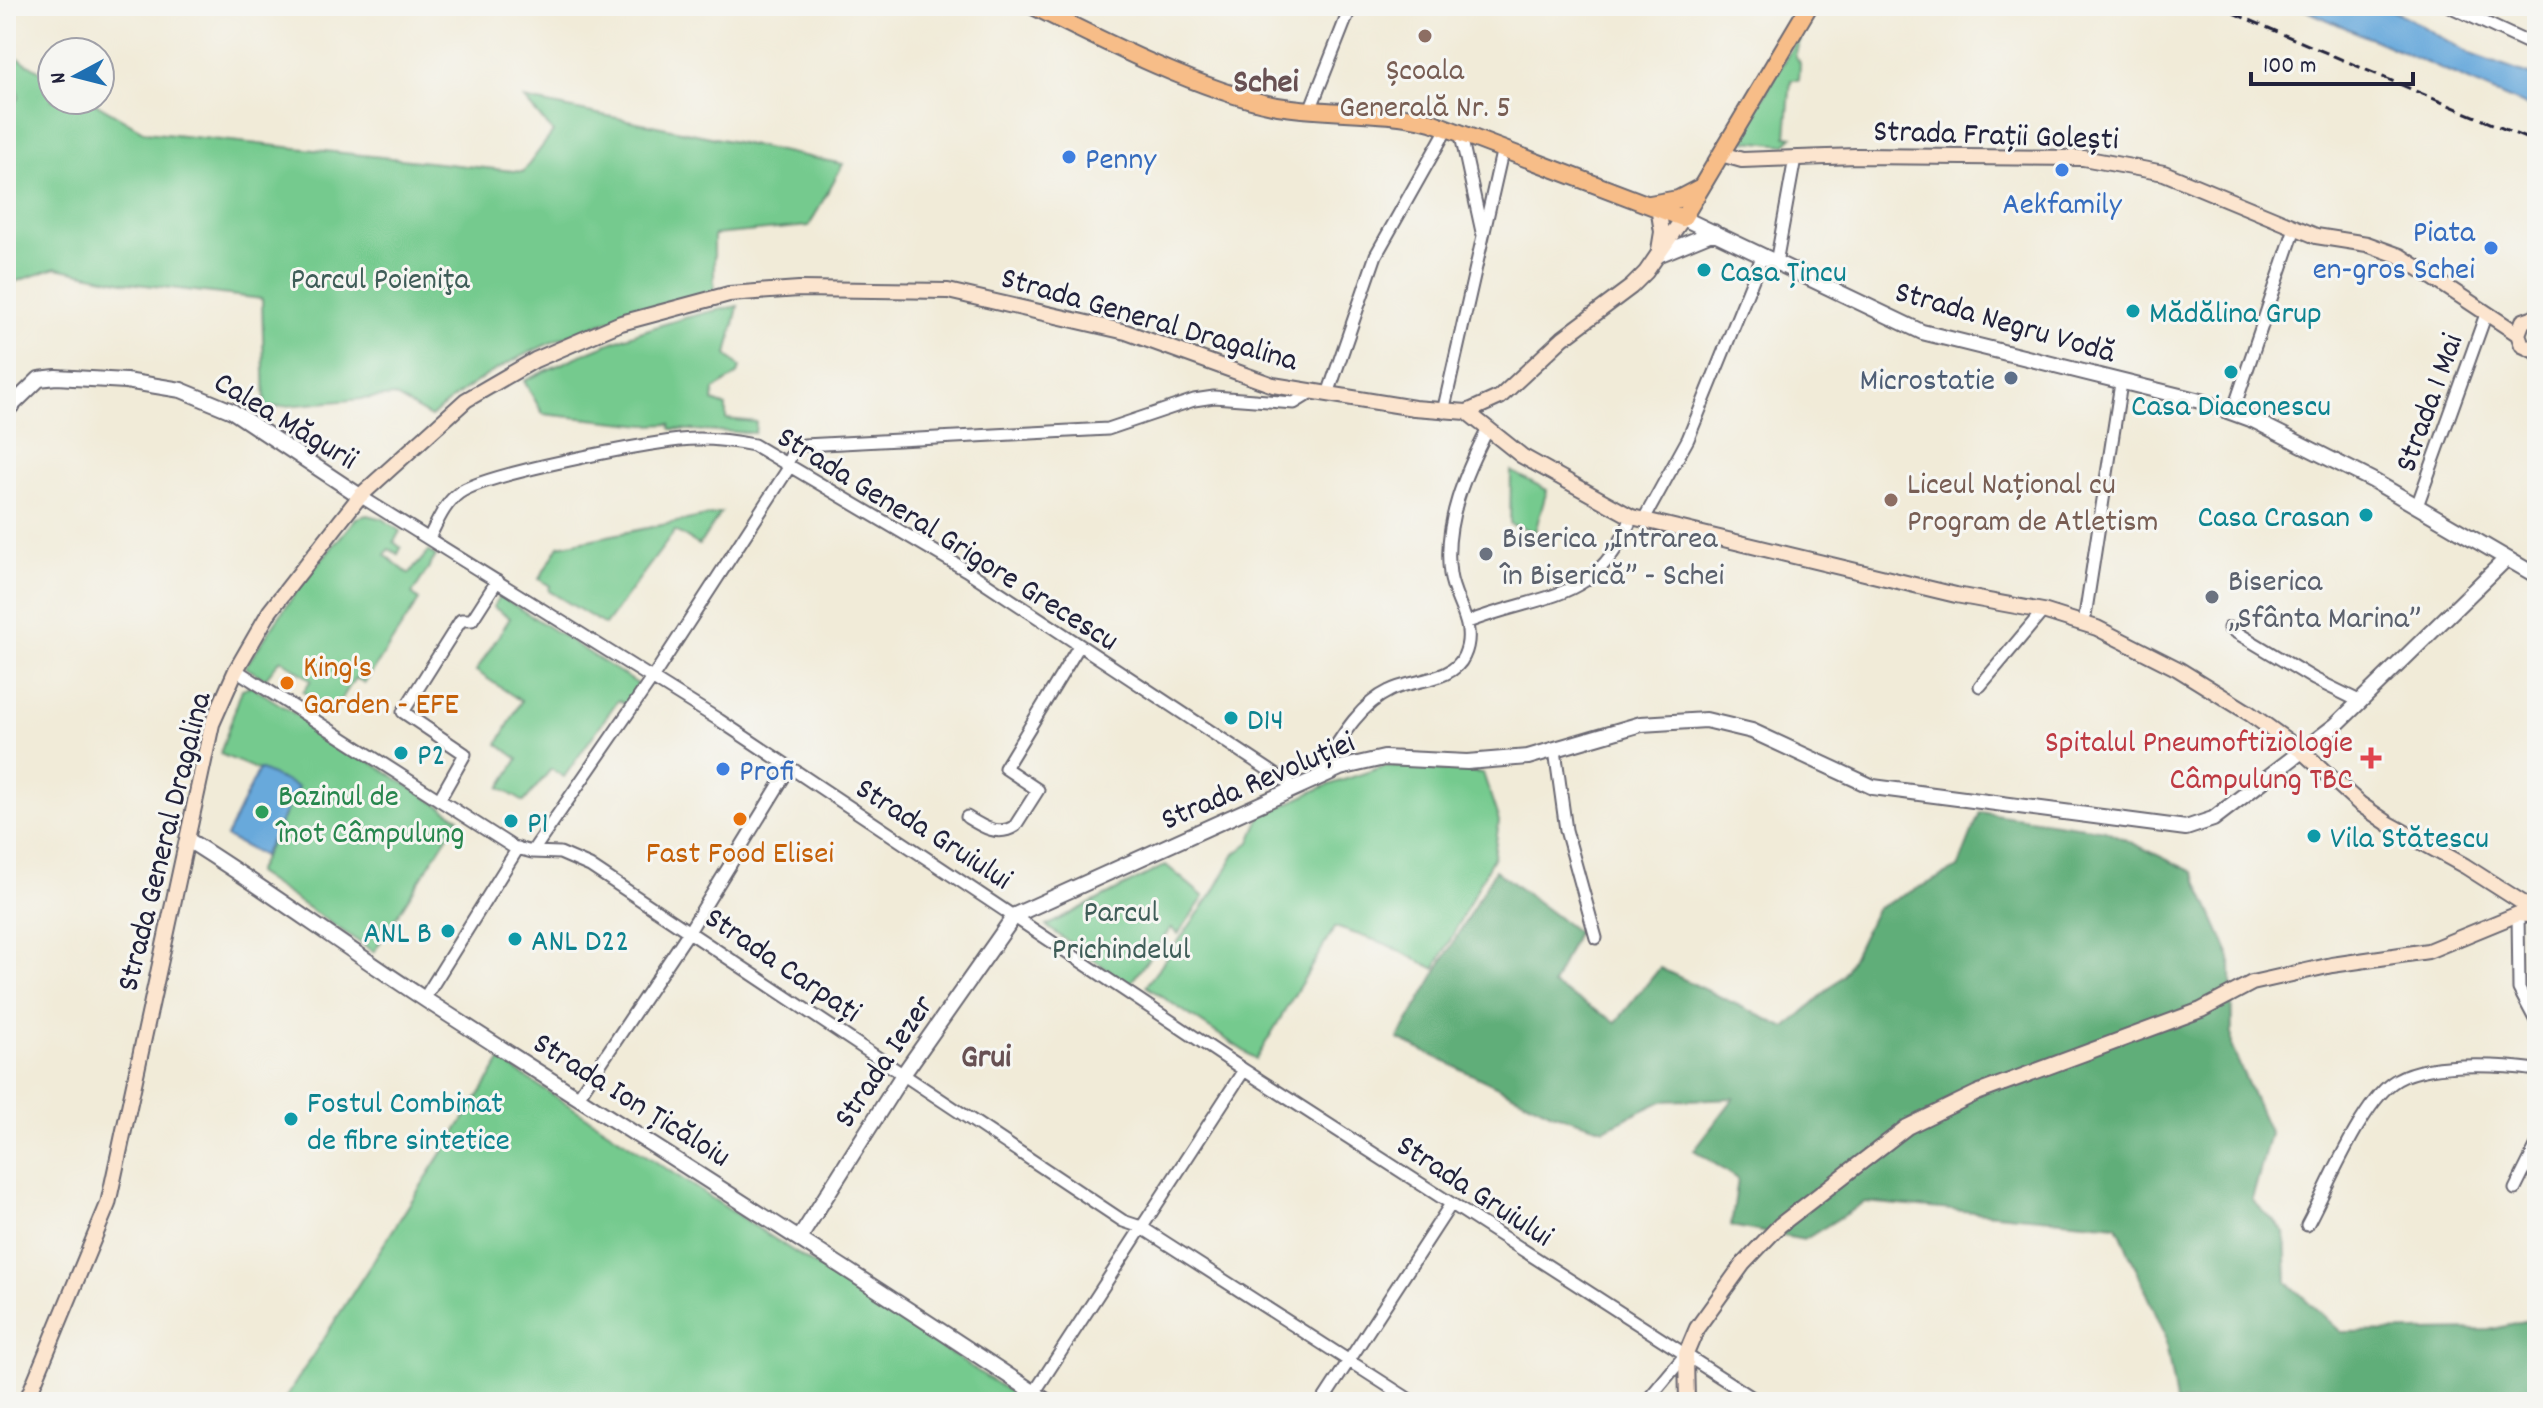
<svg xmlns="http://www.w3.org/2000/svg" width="2543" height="1408" font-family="Dekko,sans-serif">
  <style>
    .green { fill: #75ca8e; stroke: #4c7664; stroke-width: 2 }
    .forest { fill: #60ae79; stroke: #41685a; stroke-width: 2 }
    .water { fill: #67a9db; stroke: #44668b; stroke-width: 2 }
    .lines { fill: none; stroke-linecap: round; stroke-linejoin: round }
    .minor-casing { stroke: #6a6872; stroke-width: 15 }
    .tertiary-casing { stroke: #6a6872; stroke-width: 18 }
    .secondary-casing { stroke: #6a6872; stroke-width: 18 }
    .primary-casing { stroke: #6a6872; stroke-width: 20 }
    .minor { stroke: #fff; stroke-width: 11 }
    .tertiary { stroke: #fff; stroke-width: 14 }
    .secondary { stroke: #fce5cf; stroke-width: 14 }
    .primary { stroke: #f7bd88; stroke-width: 16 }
    .rail { stroke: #22223b; stroke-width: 3; stroke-dasharray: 12 6; stroke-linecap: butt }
    .education-dot { fill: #8d6e63; stroke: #f6f6f2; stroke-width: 3 }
    .shop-dot { fill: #3f7fe0; stroke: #f6f6f2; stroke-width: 3 }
    .culture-dot { fill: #0f9aa8; stroke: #f6f6f2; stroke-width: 3 }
    .service-dot { fill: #5c6f8a; stroke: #f6f6f2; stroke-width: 3 }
    .worship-dot { fill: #6b7280; stroke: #f6f6f2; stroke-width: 3 }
    .food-dot { fill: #e8710a; stroke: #f6f6f2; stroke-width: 3 }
    .health-dot { fill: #e0444e; stroke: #f6f6f2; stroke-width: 3 }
    .leisure-dot { fill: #2e9e5b; stroke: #f6f6f2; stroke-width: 3 }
    .labels { text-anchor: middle; stroke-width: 6; stroke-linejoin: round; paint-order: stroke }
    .education-label { font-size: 32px; fill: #785e54; stroke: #f6f6f2 }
    .street-label { font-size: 32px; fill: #22223b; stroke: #f6f6f2 }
    .shop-label { font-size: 32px; fill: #366cbe; stroke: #f6f6f2; text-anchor: start }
    .culture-label { font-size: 32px; fill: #0d838f; stroke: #f6f6f2; text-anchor: start }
    .park-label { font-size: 32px; fill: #3f5d58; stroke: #f6f6f2 }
    .service-label { font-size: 32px; fill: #4e5e75; stroke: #f6f6f2; text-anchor: end }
    .worship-label { font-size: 32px; fill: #5b616d; stroke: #f6f6f2; text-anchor: start }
    .food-label { font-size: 32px; fill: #c56008; stroke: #f6f6f2; text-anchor: start }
    .health-label { font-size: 32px; fill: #be3a42; stroke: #f6f6f2; text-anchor: end }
    .leisure-label { font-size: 32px; fill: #27864d; stroke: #f6f6f2; text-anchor: start }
    .neighbourhood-label { font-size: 34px; font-weight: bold; fill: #685153; stroke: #f6f6f2 }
  </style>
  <rect width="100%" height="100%" fill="#f6f6f2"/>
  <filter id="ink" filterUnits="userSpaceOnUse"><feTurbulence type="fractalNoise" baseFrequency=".0125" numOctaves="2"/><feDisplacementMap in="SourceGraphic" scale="16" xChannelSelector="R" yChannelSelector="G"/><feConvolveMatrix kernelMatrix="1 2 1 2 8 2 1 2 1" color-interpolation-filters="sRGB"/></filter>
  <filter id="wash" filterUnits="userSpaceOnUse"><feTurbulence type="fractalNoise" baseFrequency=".006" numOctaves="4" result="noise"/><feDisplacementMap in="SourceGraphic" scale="32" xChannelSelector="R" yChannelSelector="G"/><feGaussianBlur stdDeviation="1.8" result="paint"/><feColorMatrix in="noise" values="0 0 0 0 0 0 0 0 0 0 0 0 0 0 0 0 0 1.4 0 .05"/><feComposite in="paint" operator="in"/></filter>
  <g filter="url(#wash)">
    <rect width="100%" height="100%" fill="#f1ebd8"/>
    <path class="green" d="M1798,37L1800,40L1795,56L1800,64L1799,80H1791L1786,136L1793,137L1785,145L1746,141L1744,131Z
      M6,51L52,78V100H90L145,132L523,172L553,132L524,99L843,164L809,226L714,235V290C615,317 509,346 431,417L394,396L265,408L262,299L129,283L56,268L14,282L6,290V114L19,97Z
      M738,306L727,355L740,367L738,374L714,390L713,401L726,406V419L756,422L755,433L671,429L670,424L646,425L543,414L524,381C593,348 663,319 738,306Z
      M1511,471L1547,490L1535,532L1510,524Z
      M721,513L699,545L675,531L605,625L549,591L550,586L539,579L559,546Z
      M367,515L383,519L400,531L394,542L401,548L398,554L389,549L385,555L409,574L429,551L436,556L412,594L419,600L365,683L355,678L334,711L303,692L311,680L281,659L265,679L245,667L300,586L356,518Z
      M500,596L638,684L626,705L618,700L564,777L551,769L524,802L500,788L518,759L498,744L521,701L476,671L510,618L493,607Z
      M251,686L459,818L374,952L256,873L298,787L220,754L242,689Z
      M1388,765L1483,773L1499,821L1494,856L1435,969L1386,944L1335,927L1256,1059L1146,986L1213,893L1235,854L1250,842L1261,816L1323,787Z
      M1166,865L1204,897L1178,934L1171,928L1129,985L1046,926Z
      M501,1061L1025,1402H283Z"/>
    <path class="forest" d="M1980,812L2105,830L2193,872L2231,958L2232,1048L2270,1134L2252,1200L2285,1232L2287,1282L2341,1332L2489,1330L2537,1319V1402H2176L2164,1332L2117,1225L1865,1202L1804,1240L1731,1226L1738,1179L1694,1150L1734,1098L1662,1101L1604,1129L1552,1113L1398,1039L1495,870L1577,932L1553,985L1616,1022L1660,968L1786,1028L1844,975L1876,909L1958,868Z"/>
    <path class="water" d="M2296,6H2381L2405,16L2470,54L2537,78V111Z
      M259,769L298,787L263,856L226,837Z"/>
  </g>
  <g filter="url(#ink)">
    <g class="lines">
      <defs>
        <path id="minor" d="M2449,6L2537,47
          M1310,110L1351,6
          M1460,131L1482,232
          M1776,263L1795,158
          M1328,394L1376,255L1448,127
          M2233,411L2295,228
          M1443,412L1503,148
          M787,464L795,447L804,445L1108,429L1194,400L1214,397L1294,403L1312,392
          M360,496L719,720L1244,1070L1759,1402
          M2417,506L2486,314
          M1644,519L1688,439L1762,257
          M429,538C437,523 444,504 459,493C484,474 644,444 680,440C705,437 729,440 754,445L966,570L1296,788
          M1468,622C1545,592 1597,604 1632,517
          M2084,623L2121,383
          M2229,628L2314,679L2361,702
          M236,670L513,847L532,852L560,853L590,866L1123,1221L1141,1227L1413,1402
          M1980,686L2043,611
          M1555,750L1566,830L1596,938
          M1315,779C1335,749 1355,707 1389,691C1411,679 1453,682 1464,656C1478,625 1454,603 1450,574C1443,524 1465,473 1488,429
          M439,800L465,754L403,712L461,620H472L497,581
          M967,817C983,827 998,837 1015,826L1038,790L1005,768L1079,646
          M532,852L653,677L790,466
          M2518,914L2519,989L2537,1023
          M424,999L518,848
          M578,1097L690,930L790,767
          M2515,1189L2537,1145
          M2307,1225C2327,1188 2360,1107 2392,1083C2422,1060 2501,1065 2537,1070
          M1034,1393L1244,1070
          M1322,1402L1451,1204
          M1646,1402L1686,1354"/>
        <path id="tertiary" d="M1683,218L1922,332L2200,401L2255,421L2372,480L2537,576
          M1658,255L1714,232
          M6,411L39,379L56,377L126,381L181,390L232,411L360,496
          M188,840C270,891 347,949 429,1002C635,1135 844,1265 1048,1402
          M799,1239L902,1076L1015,915L1340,768L1384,758L1467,762L1528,757L1641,724L1706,720L1752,731L1873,787L2186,828L2213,819L2336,725L2505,560"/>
        <path id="secondary" d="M1721,154L1742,160L1857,156L2083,158L2164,173L2316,236L2367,244L2400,256L2518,334
          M1658,207L1662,232L1659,250
          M2537,316L2523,321L2518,334L2522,345L2537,352
          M1467,412L1522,456L1632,517L1956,595L2043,611L2097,628L2178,669L2249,713L2303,752L2360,804L2389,824L2465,866L2537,912
          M26,1402L108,1204L212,724L236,670L270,611L360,496L466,400L535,360L621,323L729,294L799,289L948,291L1126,332L1273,385L1414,408L1467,412L1500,397L1563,338L1631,287L1646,272L1683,218
          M1687,1402L1686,1354L1697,1328L1743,1264L1780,1225L1907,1127L1977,1093L2201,1010L2252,983L2332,965L2428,951L2518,914L2537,916"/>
        <path id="primary" d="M1033,6C1101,40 1199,90 1272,105C1325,115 1379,109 1431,122L1683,218L1809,6
          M1650,204L1678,199L1699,188"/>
      </defs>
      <use href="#minor" class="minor-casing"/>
      <use href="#tertiary" class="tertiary-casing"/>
      <use href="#secondary" class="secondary-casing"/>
      <use href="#primary" class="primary-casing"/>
      <use href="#minor" class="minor"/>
      <use href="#tertiary" class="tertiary"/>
      <use href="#secondary" class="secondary"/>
      <use href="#primary" class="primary"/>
      <path class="rail" d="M2217,6L2537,143"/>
    </g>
  </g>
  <g class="education-dot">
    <circle cx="1425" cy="36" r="8"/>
    <circle cx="1891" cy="500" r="8"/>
  </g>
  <g class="shop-dot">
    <circle cx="1069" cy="157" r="8"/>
    <circle cx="2062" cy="170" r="8"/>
    <circle cx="2491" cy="248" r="8"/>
    <circle cx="723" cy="769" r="8"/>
  </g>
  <g class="culture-dot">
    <circle cx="1704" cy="270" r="8"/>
    <circle cx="2133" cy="311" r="8"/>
    <circle cx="2231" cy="372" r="8"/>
    <circle cx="2366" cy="515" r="8"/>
    <circle cx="1231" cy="718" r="8"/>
    <circle cx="401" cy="753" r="8"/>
    <circle cx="511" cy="821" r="8"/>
    <circle cx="2314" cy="836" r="8"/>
    <circle cx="448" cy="931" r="8"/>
    <circle cx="515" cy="939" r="8"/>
    <circle cx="291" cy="1119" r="8"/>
  </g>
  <circle class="service-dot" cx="2011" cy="378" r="8"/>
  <g class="worship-dot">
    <circle cx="1486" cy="554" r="8"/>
    <circle cx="2212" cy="597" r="8"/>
  </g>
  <g class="food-dot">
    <circle cx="287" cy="683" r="8"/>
    <circle cx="740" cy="819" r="8"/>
  </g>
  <path class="health-dot" d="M2367 746h8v8h8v8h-8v8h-8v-8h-8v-8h8z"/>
  <circle class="leisure-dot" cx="262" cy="812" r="8"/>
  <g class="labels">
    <g class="education-label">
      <text x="1425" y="79">Școala<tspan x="1425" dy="37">Generală Nr. 5</tspan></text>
      <text x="1907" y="493" text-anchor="start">Liceul Național cu<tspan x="1907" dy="37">Program de Atletism</tspan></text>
    </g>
    <g class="street-label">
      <text transform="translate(1996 133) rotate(2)" y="11">Strada Frații Golești</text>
      <text transform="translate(1150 317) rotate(16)" y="11">Strada General Dragalina</text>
      <text transform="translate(2006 320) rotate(16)" y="11">Strada Negru Vodă</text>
      <text transform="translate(2427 402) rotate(-70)" y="11">Strada 1 Mai</text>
      <text transform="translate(287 419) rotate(31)" y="11">Calea Măgurii</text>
      <text transform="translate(949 537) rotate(32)" y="11">Strada General Grigore Grecescu</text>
      <text transform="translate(1257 779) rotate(-23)" y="11">Strada Revoluției</text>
      <text transform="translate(935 832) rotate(33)" y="11">Strada Gruiului</text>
      <text transform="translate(162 841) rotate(-76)" y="11">Strada General Dragalina</text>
      <text transform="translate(784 963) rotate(34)" y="11">Strada Carpați</text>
      <text transform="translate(882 1060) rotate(-56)" y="11">Strada Iezer</text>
      <text transform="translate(633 1098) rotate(32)" y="11">Strada Ion Țicăloiu</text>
      <text transform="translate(1476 1189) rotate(33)" y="11">Strada Gruiului</text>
    </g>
    <g class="shop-label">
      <text x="1085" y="168">Penny</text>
      <text x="2062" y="213" text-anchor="middle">Aekfamily</text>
      <text x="2475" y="241" text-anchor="end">Piata<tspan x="2475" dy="37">en-gros Schei</tspan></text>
      <text x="739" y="780">Profi</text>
    </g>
    <g class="culture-label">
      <text x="1720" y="281">Casa Țincu</text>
      <text x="2149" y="322">Mădălina Grup</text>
      <text x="2231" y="415" text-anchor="middle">Casa Diaconescu</text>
      <text x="2350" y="526" text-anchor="end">Casa Crasan</text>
      <text x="1247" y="729">D14</text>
      <text x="417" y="764">P2</text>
      <text x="527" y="832">P1</text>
      <text x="2330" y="847">Vila Stătescu</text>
      <text x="432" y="942" text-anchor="end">ANL B</text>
      <text x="531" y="950">ANL D22</text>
      <text x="307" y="1112">Fostul Combinat<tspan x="307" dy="37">de fibre sintetice</tspan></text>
    </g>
    <g class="park-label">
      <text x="380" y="288">Parcul Poieniţa</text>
      <text x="1121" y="921">Parcul<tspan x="1121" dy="37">Prichindelul</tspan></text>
    </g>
    <g class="service-label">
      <text x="1995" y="389">Microstatie</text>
    </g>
    <g class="worship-label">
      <text x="1502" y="547">Biserica „Intrarea<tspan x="1502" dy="37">în Biserică” - Schei</tspan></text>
      <text x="2228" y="590">Biserica<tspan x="2228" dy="37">„Sfânta Marina”</tspan></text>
    </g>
    <g class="food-label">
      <text x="303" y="676">King's<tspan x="303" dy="37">Garden - EFE</tspan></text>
      <text x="740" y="862" text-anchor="middle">Fast Food Elisei</text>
    </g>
    <g class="health-label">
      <text x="2353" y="751">Spitalul Pneumoftiziologie<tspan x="2353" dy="37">Câmpulung TBC</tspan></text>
    </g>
    <g class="leisure-label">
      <text x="278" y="805">Bazinul de<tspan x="278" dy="37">înot Câmpulung</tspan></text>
    </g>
    <g class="neighbourhood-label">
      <text x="1266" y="91">Schei</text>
      <text x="986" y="1066">Grui</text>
    </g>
  </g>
  <rect width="2543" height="1408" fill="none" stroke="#f6f6f2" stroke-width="32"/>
  <g transform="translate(76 76) rotate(263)"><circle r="38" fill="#f6f6f2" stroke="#a1a1a9" stroke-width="2"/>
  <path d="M0-6L14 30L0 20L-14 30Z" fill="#1f6fb2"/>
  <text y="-12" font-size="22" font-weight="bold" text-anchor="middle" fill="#22223b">N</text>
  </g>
  <path d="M2251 72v12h162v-12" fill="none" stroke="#22223b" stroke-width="4"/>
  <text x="2263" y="72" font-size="24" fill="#22223b" stroke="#f6f6f2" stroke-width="6" paint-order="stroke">100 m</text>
</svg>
